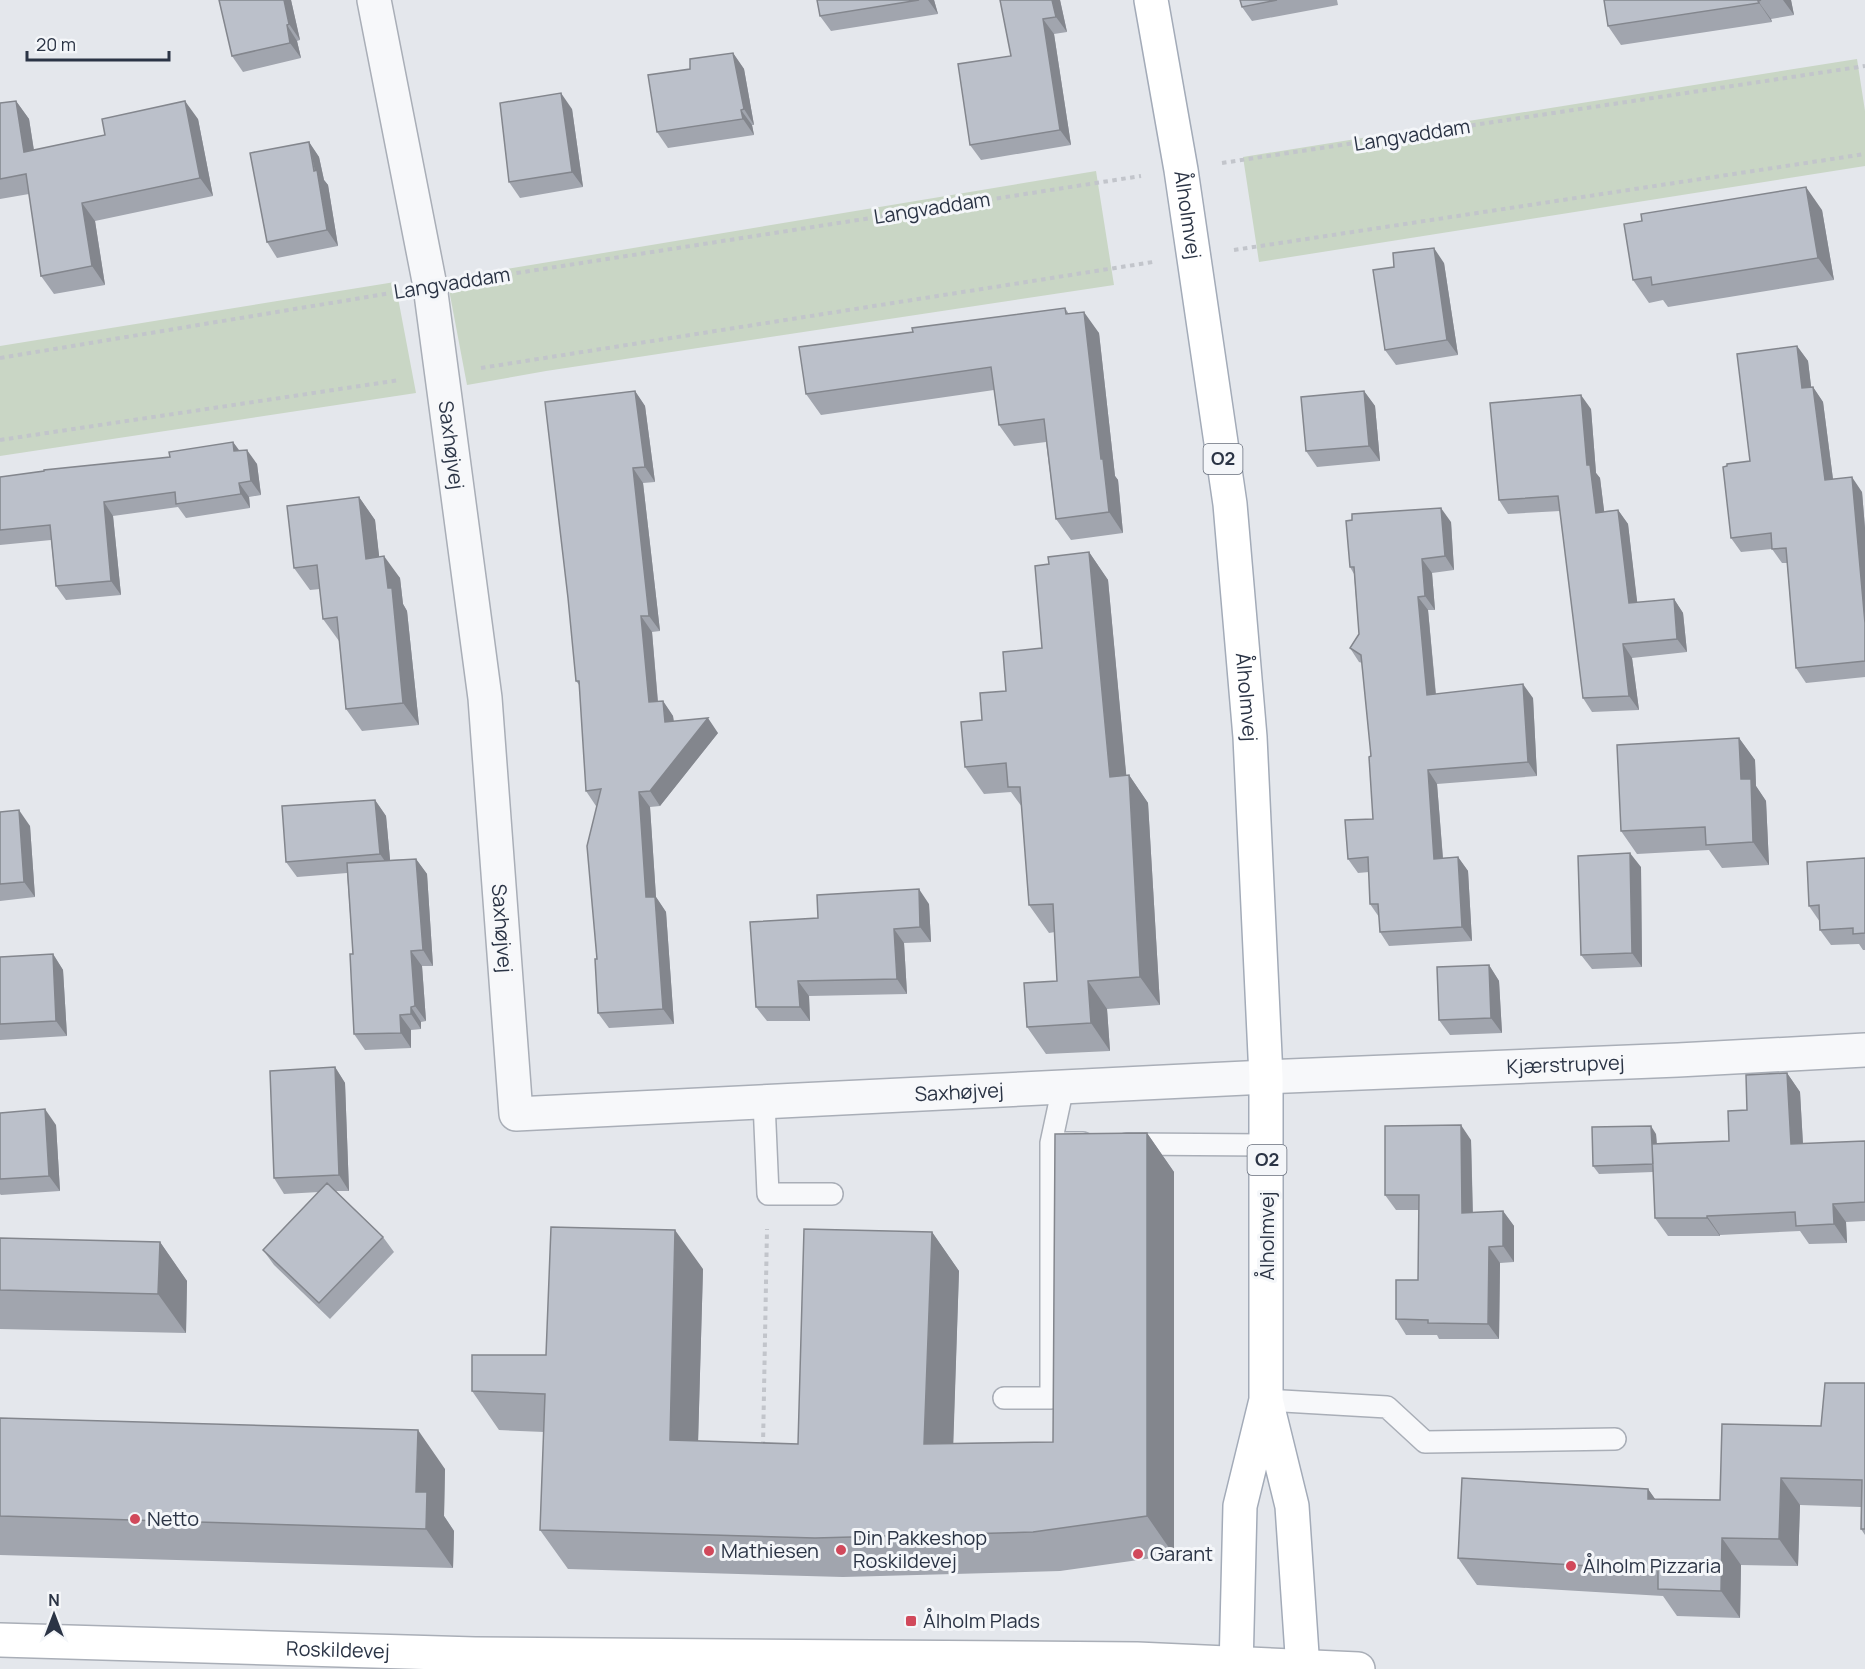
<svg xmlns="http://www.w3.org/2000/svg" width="1865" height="1669" font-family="Manrope,sans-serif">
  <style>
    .green { fill: #c9d6c5 }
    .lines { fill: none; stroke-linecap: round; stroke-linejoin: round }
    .lane-casing { stroke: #a9aeb7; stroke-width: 24 }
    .street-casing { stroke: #a9aeb7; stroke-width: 36 }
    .secondary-casing { stroke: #a9aeb7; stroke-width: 36 }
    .primary-casing { stroke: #a3abb8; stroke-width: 36 }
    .path { stroke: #c2c5cb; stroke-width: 4; stroke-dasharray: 4.5 4.5; stroke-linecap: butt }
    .lane { stroke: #f7f8fa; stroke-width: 21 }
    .street { stroke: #f7f8fa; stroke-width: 33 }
    .secondary { stroke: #fff; stroke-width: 33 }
    .primary { stroke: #fff; stroke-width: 33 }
    .wall { fill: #a1a5ae }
    .shaded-wall { fill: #83868d }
    .building { fill: #bbc0ca; stroke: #83868d; stroke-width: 1.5 }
    .poi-dot { fill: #d1495b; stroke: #f4f6f9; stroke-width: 2 }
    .labels { text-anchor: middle; stroke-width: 6; stroke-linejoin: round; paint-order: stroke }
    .shield { fill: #f4f6f9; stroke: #676e7b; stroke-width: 1.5 }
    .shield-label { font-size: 18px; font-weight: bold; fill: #2b3445 }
    .street-label { font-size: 20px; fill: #2b3445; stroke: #f4f6f9 }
    .poi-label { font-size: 20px; fill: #2b3445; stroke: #f4f6f9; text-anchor: start }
  </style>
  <rect width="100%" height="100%" fill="#e4e7ec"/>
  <path class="green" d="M1857,59L1865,111V166L1259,262L1243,157Z
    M1096,171L1114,285L546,371L467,385L447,279Z
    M395,282L416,393L0,456V346Z"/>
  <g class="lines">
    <defs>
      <path id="lane" d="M764,1102L768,1194H832
        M1051,1143L1063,1087
        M1127,1144L1267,1145
        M1004,1398H1051V1143H1083
        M1266,1400L1387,1407L1425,1442L1615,1439"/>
      <g id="street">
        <path id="s1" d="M374,0L430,286L485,698L516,1114L1266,1077L1678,1060L1865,1050"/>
      </g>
      <g id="secondary">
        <path id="s2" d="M0,1640L475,1654L1137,1659L1358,1669"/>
      </g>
      <g id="primary">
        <path id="s3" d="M1151,0L1181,170L1230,504L1250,737L1266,1077V1400L1240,1506L1236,1669"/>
        <path d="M1267,1404L1292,1506L1303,1669"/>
      </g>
    </defs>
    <use href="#lane" class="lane-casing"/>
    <use href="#street" class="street-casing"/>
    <use href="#secondary" class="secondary-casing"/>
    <use href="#primary" class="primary-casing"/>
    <path class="path" d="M1222,163L1865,66
      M1234,250L1865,154
      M472,280L1141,176
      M0,358L391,293
      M481,368L1153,262
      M0,440L400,380
      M763,1446L767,1229"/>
    <use href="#lane" class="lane"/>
    <use href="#street" class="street"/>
    <use href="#secondary" class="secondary"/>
    <use href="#primary" class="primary"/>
  </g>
  <path class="wall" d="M291,0L300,40L297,41L301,58L243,72L232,56Z
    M817,0H934L938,14L831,31L820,16Z
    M1060,0L1067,32L1054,34L1071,145L981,160L970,145L1011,56Z
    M1240,0H1337L1338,5L1252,21L1242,7Z
    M1604,0H1791L1794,15L1771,19L1772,22L1621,45L1608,26Z
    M733,53L744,69L754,125H752L754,135L668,148L657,132L690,69Z
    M16,101L29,119L34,150L198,119L213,196L95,221L105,285L54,294L41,276L29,194L0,199V103Z
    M572,109L583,187L520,198L509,182Z
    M309,142L319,157L324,180L328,185L338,246L277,258L267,242Z
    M1822,210L1834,280L1668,307L1663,300L1649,303L1633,280Z
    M1444,263L1458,355L1396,365L1385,350Z
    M1065,308L1069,314L1099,333L1115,476L1118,480L1123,533L1071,540L1056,519L1046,442L1014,446L999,425L994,390L821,415L806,394L913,332Z
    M1797,346L1808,361L1811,387H1813L1823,402L1833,479L1862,492L1865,528V677L1806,683L1796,668L1787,563H1782L1772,549L1741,552L1731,538L1750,461Z
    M635,391L645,406L655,482L643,483L660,631L652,632L658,701H663L673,716L674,721L718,733L660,806L650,807L656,897L666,912L674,1024L609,1028L598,1013L597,959V806H596L586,791L580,686L576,681Z
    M1364,391L1375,406L1380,461L1317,467L1306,451Z
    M1591,409L1596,473L1600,478L1604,511L1618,510L1628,524L1637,603L1674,599L1683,613L1687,652L1632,658L1639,710L1592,712L1583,698L1560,511L1508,514L1499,500Z
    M233,442L239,450L257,464L261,495L249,497L250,508L186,518L178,507L113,516L121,595L66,600L56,586L51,540L0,545V477L170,457Z
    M359,497L375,520L379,557L400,578L403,604L407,611L419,725L362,731L346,709L339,641L323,619L320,589L310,590L294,568Z
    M1451,522L1454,570L1432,573L1435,610H1428L1436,694L1533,698L1537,776L1437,784L1443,858L1458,857L1468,871L1472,941L1389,946L1380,932L1379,917L1370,904L1369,872L1358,873L1348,859L1373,819L1371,756L1362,663L1359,662L1350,648L1359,634L1354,574L1350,567Z
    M1089,552L1108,580L1126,775H1129L1148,803L1160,1005L1107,1009L1110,1051L1046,1054L1027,1027L1057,981L1055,932L1049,933L1029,905L1022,807L1011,792L984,794L965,767L982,720L1042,648L1049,564Z
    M1739,738L1755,760L1756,786L1766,801L1769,865L1722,868L1709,850L1637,854L1621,831Z
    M375,800L386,816L390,860L416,859L427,874L433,966H422L426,1021L421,1022V1029L411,1030V1048L365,1050L354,1034L353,954L347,873L297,877L286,862Z
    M0,812L30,826L35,897L0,901Z
    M1865,858V950H1863L1859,944L1831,945L1820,930V922L1809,906Z
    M1641,867L1642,967L1592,969L1581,955Z
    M929,904L931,942L904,943L907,994L809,996L810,1021H767L756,1007L818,918Z
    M53,954L63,970L67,1036L0,1040V957Z
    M1489,965L1499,981L1502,1033L1450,1035L1439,1020Z
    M335,1067L345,1083L349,1191H336L383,1237L394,1252L330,1319L274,1265L263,1250L319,1192L284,1194L274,1178Z
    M1787,1073L1800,1092L1803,1144L1865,1141V1221L1846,1222L1847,1243L1809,1244L1800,1231L1720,1235V1236H1668L1655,1218L1653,1172L1599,1174L1593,1166L1656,1134L1657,1143L1729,1141L1747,1110Z
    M0,1113L56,1125L60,1191L1,1195L0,1194Z
    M1147,1133L1174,1172V1555L1060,1571L843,1577L568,1569L540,1530L544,1432L499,1430L472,1391L546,1355L703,1269L698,1441L798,1444L932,1232L959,1271L953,1443L1053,1442Z
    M1471,1140L1473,1212L1503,1211L1514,1226V1262L1500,1263L1499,1339H1439L1437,1335H1406L1396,1319L1418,1280L1419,1210H1396L1385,1195Z
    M0,1238L160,1242L187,1281L186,1333L0,1329Z
    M1865,1383V1535L1861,1529V1507L1800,1505L1798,1566L1741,1565L1740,1618L1677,1616L1663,1596L1477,1585L1458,1558L1648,1489L1655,1499L1720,1500L1821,1426Z
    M0,1418L445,1469L444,1516L454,1531L453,1568L0,1555Z"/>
  <path class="shaded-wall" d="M284,0H291L300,40L289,24Z
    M928,0H934L938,14Z
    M1052,0H1060L1067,32L1056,17Z
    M1783,0H1791L1794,15Z
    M1758,1L1771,19L1772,22L1759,3Z
    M1043,19L1054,34L1071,145L1060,130Z
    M287,25L297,41L301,58L290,43Z
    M733,53L744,69L754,125L744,109Z
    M561,93L572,109L583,187L572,172Z
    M16,101L29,119L37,171L24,152Z
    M185,101L198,119L213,196L200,178Z
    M741,110L752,125L754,135L743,119Z
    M309,142L319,157L324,180L328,185L338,246L327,230Z
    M1806,187L1822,210L1834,280L1818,258Z
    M82,203L95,221L105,285L92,266Z
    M1434,248L1444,263L1458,355L1447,340Z
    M1084,312L1099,333L1115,476L1118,480L1123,533L1109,512L1101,459Z
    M1797,346L1808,361L1813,402L1802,388Z
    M1813,387L1823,402L1835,495L1825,480Z
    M635,391L645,406L655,482L645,467Z
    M1364,391L1375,406L1380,461L1369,446Z
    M1581,395L1591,409L1596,473L1600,478L1606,526L1596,513L1587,465Z
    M233,442L243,456L234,451Z
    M247,450L257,464L261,495L251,481Z
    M633,468L643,483L660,631L649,616Z
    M1852,477L1862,492L1865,528V623Z
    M239,483L249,497L250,508L241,494Z
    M359,497L375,520L382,581L366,559Z
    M104,502L113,516L121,595L111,581Z
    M1441,508L1451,522L1454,570L1445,556Z
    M1618,510L1628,524L1639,617L1629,603Z
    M1089,552L1108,580L1129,804L1110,777Z
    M384,556L400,578L403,604L407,611L419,725L403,703Z
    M1422,559L1432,573L1435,610L1425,596Z
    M1418,597L1428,610L1437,709L1427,695Z
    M1674,599L1683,613L1687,652L1677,639Z
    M641,616L652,632L659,717L649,702Z
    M1623,644L1632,658L1639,710L1629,696Z
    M1523,684L1533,698L1537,776L1528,762Z
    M663,701L673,716L675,737L665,722Z
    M708,718L718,733L660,806L650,791Z
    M1739,738L1755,760L1756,786L1766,801L1769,865L1753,842L1741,779Z
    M1428,770L1437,784L1444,873L1434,859Z
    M1129,775L1148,803L1160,1005L1140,977Z
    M639,792L650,807L656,897L666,912L674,1024L663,1009L646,897Z
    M375,800L386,816L391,870L380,854Z
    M19,810L30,826L35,897L24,882Z
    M1630,853L1641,867L1642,967L1632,953Z
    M1458,857L1468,871L1472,941L1462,927Z
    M416,859L427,874L433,966L423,950Z
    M919,889L929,904L931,942L920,927Z
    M894,929L904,943L907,994L897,979Z
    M411,951L422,966L426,1021L415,1006Z
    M53,954L63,970L67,1036L56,1021Z
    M1489,965L1499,981L1502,1033L1491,1018Z
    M798,981L809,996L810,1021L800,1007Z
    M1088,981L1107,1009L1110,1051L1091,1023Z
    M411,1007L421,1022V1029L411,1014Z
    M400,1015L411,1030V1048L401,1033Z
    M335,1067L345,1083L349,1191L339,1175Z
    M1787,1073L1800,1092L1804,1163L1791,1144Z
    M45,1109L56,1125L60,1191L49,1176Z
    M1461,1125L1471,1140L1473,1228L1462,1213Z
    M1651,1126L1656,1134L1658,1172L1653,1164Z
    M1147,1133L1174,1172V1555L1147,1516Z
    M1833,1204L1846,1222L1847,1243L1834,1224Z
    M1503,1211L1514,1226V1262L1503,1246Z
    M1707,1216L1720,1235V1236L1707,1218Z
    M675,1230L703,1269L697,1479L670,1440Z
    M932,1232L959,1271L952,1483L924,1444Z
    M160,1242L187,1281L186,1333L158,1294Z
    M1489,1247L1500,1263L1499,1339L1488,1324Z
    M418,1430L445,1469L444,1516L454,1531L453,1568L426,1529L416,1492Z
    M1781,1478L1800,1505L1798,1566L1779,1539Z
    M1648,1489L1667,1516L1648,1499Z
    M1722,1538L1741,1565L1740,1618L1721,1591Z"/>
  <path class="building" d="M219,0H284L289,24L287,25L290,43L232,56Z
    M817,0H919L820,16Z
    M1000,0H1052L1056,17L1043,19L1060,130L970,145L958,64L1011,56Z
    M1240,0H1277L1242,7Z
    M1604,0H1761L1758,1L1759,3L1608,26Z
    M733,53L744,109L741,110L743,119L657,132L648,75L690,69V59Z
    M561,93L572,172L509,182L500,103Z
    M16,101L24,152L105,135L102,119L185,101L200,178L82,203L92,266L41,276L26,174L0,179V103Z
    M309,142L314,171L317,170L327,230L267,242L250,153Z
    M1806,187L1818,258L1652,285L1651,277L1633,280L1624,224L1642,221L1641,214Z
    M1434,248L1447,340L1385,350L1373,270L1394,267L1393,253Z
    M1065,308L1066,314L1084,312L1101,459H1103L1109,512L1056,519L1044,419L999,425L991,367L806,394L799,347L913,332L912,328Z
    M1797,346L1802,388L1813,387L1825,480L1852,477L1865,623V661L1796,668L1786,548L1772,549L1771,533L1731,538L1723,467L1727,466V464L1750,461L1737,354Z
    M635,391L645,467L633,468L649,616H641L649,702L663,701L665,722L708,718L650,791L639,792L646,897H655L663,1009L598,1013L595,959H597L587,846L601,789L586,791L579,681H576L568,598L545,402Z
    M1364,391L1369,446L1306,451L1301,397Z
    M1581,395L1587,465H1590L1596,513L1618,510L1629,603L1674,599L1677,639L1623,644L1629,696L1583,698L1558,496L1499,500L1490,403Z
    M233,442L234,451L247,450L251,481L239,483L241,494L176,504L175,492L104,502L111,581L56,586L50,525L0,530V477L44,471V470L170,457L169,452Z
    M359,497L366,559L384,556L388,588H392L403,703L346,709L337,617L323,619L317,565L294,568L287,506Z
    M1441,508L1445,556L1422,559L1425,596L1418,597L1427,695L1523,684L1528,762L1428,770L1434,859L1458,857L1462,927L1380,932L1378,904H1370L1368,857L1348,859L1345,820L1373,819L1369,757L1371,756L1361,655L1350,648L1359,634L1354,567H1350L1346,521L1352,520V514Z
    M1089,552L1110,777L1129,775L1140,977L1088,981L1091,1023L1027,1027L1024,983L1057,981L1053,904L1029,905L1020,787H1008L1006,763L965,767L961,722L982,720L980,693L1006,691L1003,652L1042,648L1035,566L1049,564L1048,557Z
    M1739,738L1741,779H1751L1753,842L1706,845L1705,827L1621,831L1617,745Z
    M375,800L380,854L286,862L282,806Z
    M19,810L24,882L0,884V812Z
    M1630,853L1632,953L1581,955L1578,856Z
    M1865,858V933L1853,934V928L1820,930L1819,905L1809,906L1807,862Z
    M416,859L423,950L411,951L415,1006L411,1007V1014L400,1015L401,1033L354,1034L350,954H353L347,863Z
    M919,889L920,927L894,929L897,979L798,981L800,1007H756L750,922L818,918L817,895Z
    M53,954L56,1021L0,1024V957Z
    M1489,965L1491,1018L1439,1020L1437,967Z
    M335,1067L339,1175L274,1178L270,1071Z
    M1787,1073L1791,1144L1865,1141V1202L1833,1204L1834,1224L1796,1226L1795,1212L1707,1216V1218H1655L1652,1144L1729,1141L1728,1111L1747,1110L1746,1075Z
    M45,1109L49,1176L0,1179V1113Z
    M1461,1125L1462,1213L1503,1211V1246L1489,1247L1488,1324L1428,1323V1320L1396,1319V1280H1418L1419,1195H1385V1126Z
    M1651,1126L1653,1164L1593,1166L1592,1127Z
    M1147,1133V1516L1033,1532L815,1538L540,1530L545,1394L472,1391V1355H546L551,1227L675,1230L670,1440L798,1444L804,1229L932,1232L924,1444L1053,1442L1055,1134Z
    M327,1183L383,1237L319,1303L263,1250Z
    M0,1238L160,1242L158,1294L0,1290Z
    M1825,1383H1865V1529H1861L1862,1480L1781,1478L1779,1539L1722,1538L1721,1591L1658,1589V1570L1458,1558L1462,1478L1648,1489V1499L1720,1500L1722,1424L1821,1426Z
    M0,1418L418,1430L416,1492H427L426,1529L0,1516Z"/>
  <g class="poi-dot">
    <circle cx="135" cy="1519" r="6"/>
    <circle cx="841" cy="1550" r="6"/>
    <circle cx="709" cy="1551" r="6"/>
    <circle cx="1138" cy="1554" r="6"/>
    <circle cx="1571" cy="1566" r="6"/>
    <rect x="905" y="1615" width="12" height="12" rx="3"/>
  </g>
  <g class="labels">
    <g class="shield">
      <rect x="1203.5" y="444" width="39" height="30" rx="4.5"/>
      <rect x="1247.5" y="1145" width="39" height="30" rx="4.5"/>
    </g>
    <g class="shield-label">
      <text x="1223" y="465">O2</text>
      <text x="1267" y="1166">O2</text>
    </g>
    <g class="street-label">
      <text transform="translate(1412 135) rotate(-9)" y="7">Langvaddam</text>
      <text transform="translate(932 208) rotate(-9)" y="7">Langvaddam</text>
      <text dy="7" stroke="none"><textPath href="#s3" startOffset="218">Ålholmvej</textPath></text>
      <text transform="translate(452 283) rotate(-9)" y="7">Langvaddam</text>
      <text dy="7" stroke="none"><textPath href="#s1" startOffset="452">Saxhøjvej</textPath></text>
      <text dy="7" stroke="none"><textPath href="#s3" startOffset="704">Ålholmvej</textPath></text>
      <text dy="7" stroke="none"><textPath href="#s1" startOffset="938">Saxhøjvej</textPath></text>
      <text dy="7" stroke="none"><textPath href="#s1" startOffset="2175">Kjærstrupvej</textPath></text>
      <text dy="7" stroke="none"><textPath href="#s1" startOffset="1568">Saxhøjvej</textPath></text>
      <text transform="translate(1267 1236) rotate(-90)" y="7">Ålholmvej</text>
      <text dy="7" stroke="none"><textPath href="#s2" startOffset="338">Roskildevej</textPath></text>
    </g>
    <g class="poi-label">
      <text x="147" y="1526">Netto</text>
      <text x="853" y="1545">Din Pakkeshop<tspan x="853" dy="23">Roskildevej</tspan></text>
      <text x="721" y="1558">Mathiesen</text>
      <text x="1150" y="1561">Garant</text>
      <text x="1583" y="1573">Ålholm Pizzaria</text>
      <text x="923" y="1628">Ålholm Plads</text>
    </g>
  </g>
  <g transform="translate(54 1615)" stroke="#f4f6f9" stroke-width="4.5" paint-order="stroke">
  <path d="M0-4.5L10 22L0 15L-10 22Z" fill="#2b3445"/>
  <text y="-9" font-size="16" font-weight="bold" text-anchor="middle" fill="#2b3445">N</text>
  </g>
  <path d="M27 51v9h142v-9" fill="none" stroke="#2b3445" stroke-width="3"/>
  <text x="36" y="51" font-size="18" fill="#2b3445" stroke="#f4f6f9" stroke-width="4.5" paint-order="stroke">20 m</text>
</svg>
